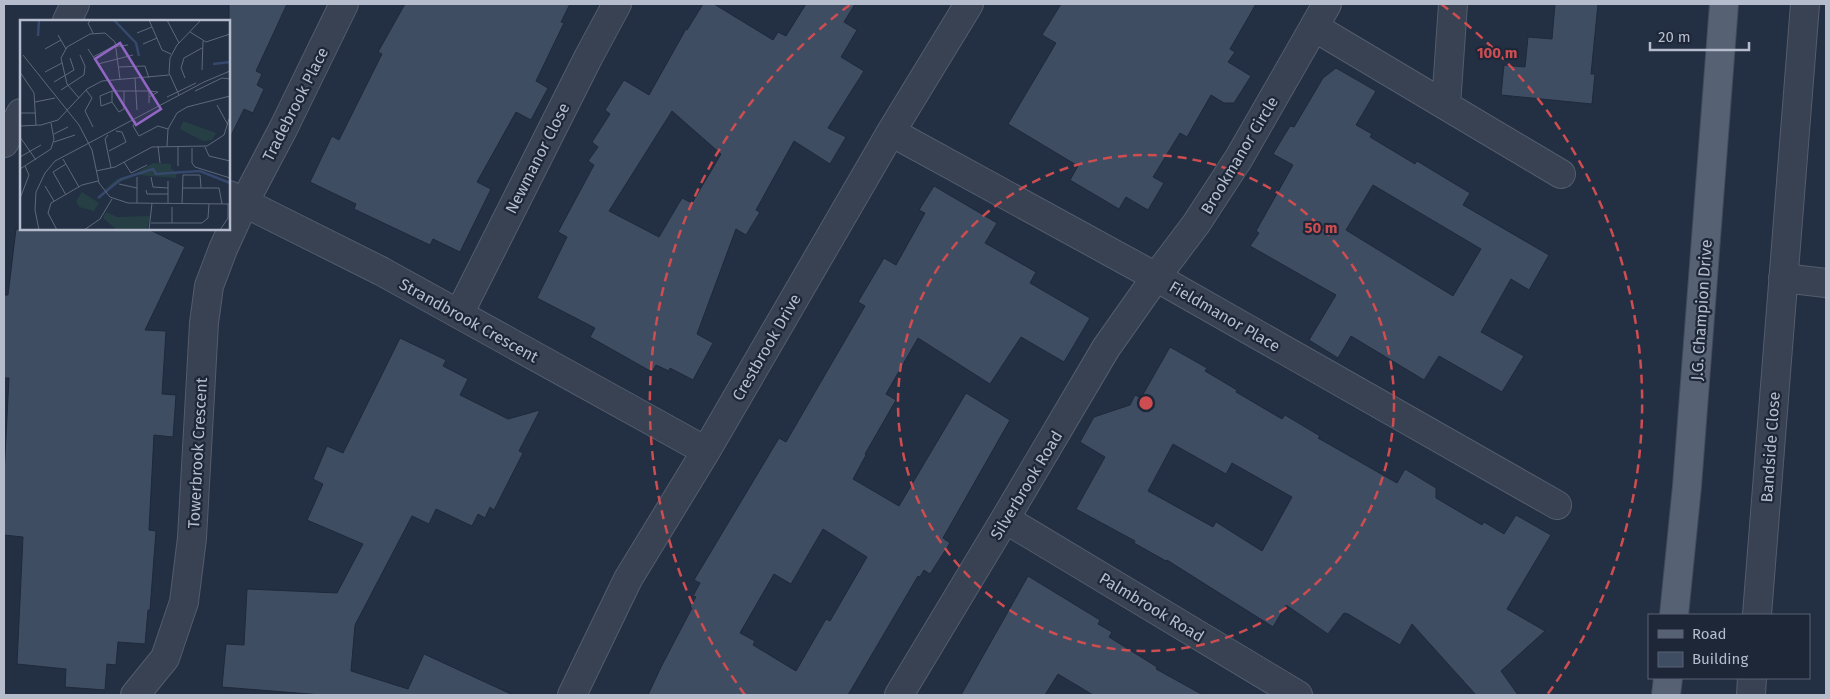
<svg xmlns="http://www.w3.org/2000/svg" width="1830" height="699" font-family="'Fira Sans',sans-serif">
  <style>
    .building { fill: #3f4d63; stroke: #1f293a; fill-rule: evenodd }
    .lines { fill: none; stroke-linecap: round; stroke-linejoin: round }
    .minor-casing { stroke: #535d6d; stroke-width: 30 }
    .major-casing { stroke: #424b5c; stroke-width: 30 }
    .minor { stroke: #384253; stroke-width: 28 }
    .major { stroke: #566173; stroke-width: 28 }
    .ring { fill: none; stroke: #ce4d51; stroke-width: 2.5; stroke-dasharray: 9 6 }
    .labels { text-anchor: middle; stroke-width: 4.5; stroke-linejoin: round; paint-order: stroke }
    .street-label { font-size: 16px; fill: #b5bdcd; stroke: #1d2738 }
    .inset-river { fill: none; stroke: #36496c; stroke-width: 2.5 }
    .inset-road { fill: none; stroke: #5d687a; stroke-width: 1 }
    .view { fill: #9266c5; fill-opacity: 0.15; stroke: #9266c5; stroke-width: 2.5 }
    .inset-edge { fill: none; stroke: #b5bdcd; stroke-width: 2.5 }
    .centre { fill: #ce4d51; stroke: #1d2738; stroke-width: 2.5 }
    .ring-label { font-size: 15px; text-anchor: middle; font-weight: bold; fill: #ce4d51; stroke: #1d2738; stroke-width: 4.5; stroke-linejoin: round; paint-order: stroke }
  </style>
  <rect width="100%" height="100%" fill="#232f43"/>
  <path class="building" d="M229,4H287L256,71L262,74L257,85L264,89L253,113L244,109L229,140Z
    M405,4H570L561,22L564,23L536,81L548,88L531,120L516,112L477,182L491,189L460,252L433,239L430,245L354,209L356,204L310,182L332,136L339,140L382,54L378,52Z
    M703,4H714L773,40L778,32L786,36L806,4H855L844,22L857,30L841,57L864,71L828,128L846,137L830,164L794,141L756,210L760,212L746,235L736,229L697,334L713,343L693,380L670,368L669,371L656,365L652,372L590,337L595,328L537,298L567,237L558,232L594,165L588,161L598,147L592,142L610,114L605,110L624,80L649,95L686,29L687,30ZM672,111L721,154L692,203L682,198L659,237L609,211Z
    M1061,4H1256L1230,49L1235,52L1228,62L1251,76L1234,103H1224L1211,95L1187,137L1180,133L1153,177L1164,183L1148,210L1126,197L1119,209L1070,180L1078,166L1008,124L1056,43L1042,35Z
    M1555,4H1598L1591,74H1595L1592,104L1501,95L1504,65L1525,67L1528,37L1552,39Z
    M1336,68L1376,91L1356,125L1372,134L1370,137L1415,164L1417,161L1470,193L1463,205L1549,255L1529,290L1511,279L1481,332L1524,356L1502,392L1439,356L1424,380L1351,336L1338,358L1309,340L1336,295L1250,246L1259,233L1256,231L1293,165L1273,154L1290,126L1294,127L1323,78ZM1373,185L1481,249L1453,296L1346,230Z
    M934,186L997,223L985,243L1036,272L1030,283L1090,318L1064,362L1021,337L990,384L918,338L886,394L896,400L865,454L866,455L853,479L899,506L966,393L1010,420L943,538L950,543L930,574L924,570L920,577L918,576L848,695H648L661,667L692,608L690,607L696,597L693,596L700,583L694,580L779,438L786,442L865,306L858,302L884,258L896,265L925,213L919,210ZM823,529L867,557L830,621L826,619L796,671L753,645L755,641L740,633L774,574L791,584Z
    M16,229H148L185,247L145,330L166,331L162,394L176,395L173,437L154,435L149,530L156,531L150,610H148L145,644L118,642L116,665L107,664L105,690L65,687L66,669L17,664L23,537L4,535V476L9,378H4V295H8Z
    M400,338L446,360L443,366L468,379L460,395L508,419L540,410L519,451L523,453L494,510L490,507L485,518L478,514L472,526L436,509L429,524L412,516L355,625L351,671L408,689L424,654L513,695H322L222,687L226,644L244,645L247,589L337,593L363,544L307,520L323,484L313,479L327,446L343,453Z
    M1170,347L1207,368L1205,371L1237,390L1236,392L1282,419L1285,415L1320,436L1318,438L1397,483L1405,469L1436,488V498L1482,525L1484,522L1504,534L1516,515L1551,535L1507,609L1545,631L1501,671L1518,695H1476L1412,624L1400,645L1348,614L1344,613L1328,634L1286,605L1273,627L1167,560L1166,561L1134,543L1135,541L1076,509L1105,457L1080,442L1094,417L1130,405L1135,395L1141,398ZM1173,444L1226,474L1232,463L1292,497L1262,551L1216,522L1213,527L1148,491Z
    M1028,576L1100,620L1098,624L1112,632L1109,637L1157,667L1156,669L1203,695H1093L1058,674L1045,695H961Z"/>
  <g class="lines">
    <defs>
      <path id="minor" d="M67,21L75,4
        M1314,27L1327,4
        M1446,105L1453,4
        M891,132L1156,277L1557,505
        M4,143L21,113
        M229,195L381,271L706,451
        M1783,278L1826,283
        M459,314L589,56L617,4
        M1005,519L1298,695
        M1757,615L1805,4
        M135,695L165,658L184,602L192,538L204,323L209,286L223,249L244,203L283,129L344,4
        M572,695L628,579L706,451L891,132L969,4
        M899,695L1005,519L1106,348L1156,277L1196,224L1239,158L1314,27L1561,174
        M1751,695L1752,678"/>
      <path id="major" d="M1674,615L1687,486L1724,4
        M1666,695L1668,678"/>
    </defs>
    <use href="#minor" class="minor-casing"/>
    <use href="#major" class="major-casing"/>
    <use href="#minor" class="minor"/>
    <use href="#major" class="major"/>
  </g>
  <g class="ring">
    <circle cx="1146" cy="403" r="248"/>
    <path d="M745 695A496 496 0 0 1 851 4M1441 4A496 496 0 0 1 1547 695"/>
  </g>
  <g class="labels">
    <g class="street-label">
      <text transform="translate(295 104) rotate(-63)" y="6">Tradebrook Place</text>
      <text transform="translate(1239 155) rotate(-59)" y="6">Brookmanor Circle</text>
      <text transform="translate(537 158) rotate(-63)" y="6">Newmanor Close</text>
      <text transform="translate(1701 310) rotate(-86)" y="6">J.G. Champion Drive</text>
      <text transform="translate(1225 316) rotate(30)" y="6">Fieldmanor Place</text>
      <text transform="translate(469 320) rotate(29)" y="6">Strandbrook Crescent</text>
      <text transform="translate(766 347) rotate(-60)" y="6">Crestbrook Drive</text>
      <text transform="translate(1770 447) rotate(-86)" y="6">Bandside Close</text>
      <text transform="translate(197 453) rotate(-87)" y="6">Towerbrook Crescent</text>
      <text transform="translate(1026 485) rotate(-59)" y="6">Silverbrook Road</text>
      <text transform="translate(1152 607) rotate(31)" y="6">Palmbrook Road</text>
    </g>
  </g>
  <g transform="translate(20 20)">
    <rect width="210" height="210" fill="#232f43"/>
    <path d="M163,101L196,113L192,120L183,121L160,109ZM133,143L151,144V149L157,152L156,158L117,155L98,163L86,172L84,170L97,159L111,156ZM62,172L79,183L74,191L59,187L56,181ZM86,192L97,197L130,196L127,210H97L83,198Z" fill="#253f44"/>
    <path class="inset-river" d="M94,0L116,23L119,36M18,16L19,0M193,44L210,42M78,178L101,159L133,149L136,154L180,151L210,163"/>
    <path class="inset-road" d="M71,0L68,3L73,13M129,0L142,30L151,34M147,0L159,23M170,12L186,22L210,14M117,13L132,7M38,15L46,29M123,24L137,18M25,29L41,20M68,29L78,44L113,35M3,35L59,105L72,130L79,163L90,177L108,183L210,184M73,37L92,27L108,25M99,47L125,46L129,58M182,50L183,21M0,52L14,73L16,105M25,52L42,43M115,58L117,90M165,58L161,48L164,38L182,28M34,62L54,50L50,38M41,70L64,55L65,46L60,35M66,70L72,78L65,91L73,107M92,71V82L99,92L104,89V71M129,71L138,72L129,77M175,71L202,58L210,59M159,75L149,53L150,38L157,25L181,0M147,77L176,63M59,78L47,64L41,38L47,27L70,14L85,13L95,22L100,59M15,82L35,78M92,82L81,86L80,76L92,71H129V83M197,85L208,105M0,93H16M116,101L113,106L119,116L138,106L148,109M0,106L21,105L38,100L67,69L82,61L149,55M34,114L48,107M88,115L85,119L91,148M0,117L16,140M34,122L55,115M138,126L140,143M147,126L148,109L157,93L167,87L210,76M185,127L189,136L210,141M172,128V143L175,147L210,158M89,131L106,122L102,112L96,111M0,137L21,125M43,139L59,167M104,142L111,153L127,145M46,144L33,152L46,175M158,146V127M0,149L31,129L34,119L31,103M76,151L95,147L132,127L187,126L204,115L210,96M117,157V183M131,157L133,167L148,168M99,164L117,168M25,166L34,181M162,168H199L202,184M126,170L127,174H148M1,176L9,155L5,146M148,183V161M162,184L163,155H180L181,168M131,203H182L188,198L189,184M152,203V187M19,210L15,190L16,172L25,153L35,141L184,62L210,51M37,210L28,193L31,183L62,165L78,161M64,210L80,199L92,179M129,210L132,183M200,210L208,198V184"/>
    <path class="view" d="M100,23L141,89L116,105L75,39Z"/>
    <rect width="210" height="210" class="inset-edge"/>
  </g>
  <circle cx="1146" cy="403" r="8" class="centre"/>
  <g class="ring-label">
    <text x="1497" y="58">100 m</text>
    <text x="1321" y="233">50 m</text>
  </g>
  <rect width="1830" height="699" fill="none" stroke="#b5bdcd" stroke-width="10"/>
  <rect x="1648" y="614" width="162" height="65" fill="#1d2738" stroke="#5a6374"/>
  <rect x="1658" y="630" width="25" height="8" fill="#566173" stroke="#5a6374"/>
  <text x="1692" y="639" font-size="15" fill="#b5bdcd">Road</text>
  <rect x="1658" y="652" width="25" height="15" fill="#3f4d63" stroke="#5a6374"/>
  <text x="1692" y="664" font-size="15" fill="#b5bdcd">Building</text>
  <path d="M1650 42v8h99v-8" fill="none" stroke="#b5bdcd" stroke-width="2.5"/>
  <text x="1658" y="42" font-size="15" fill="#b5bdcd" stroke="#1d2738" stroke-width="4" paint-order="stroke">20 m</text>
</svg>
